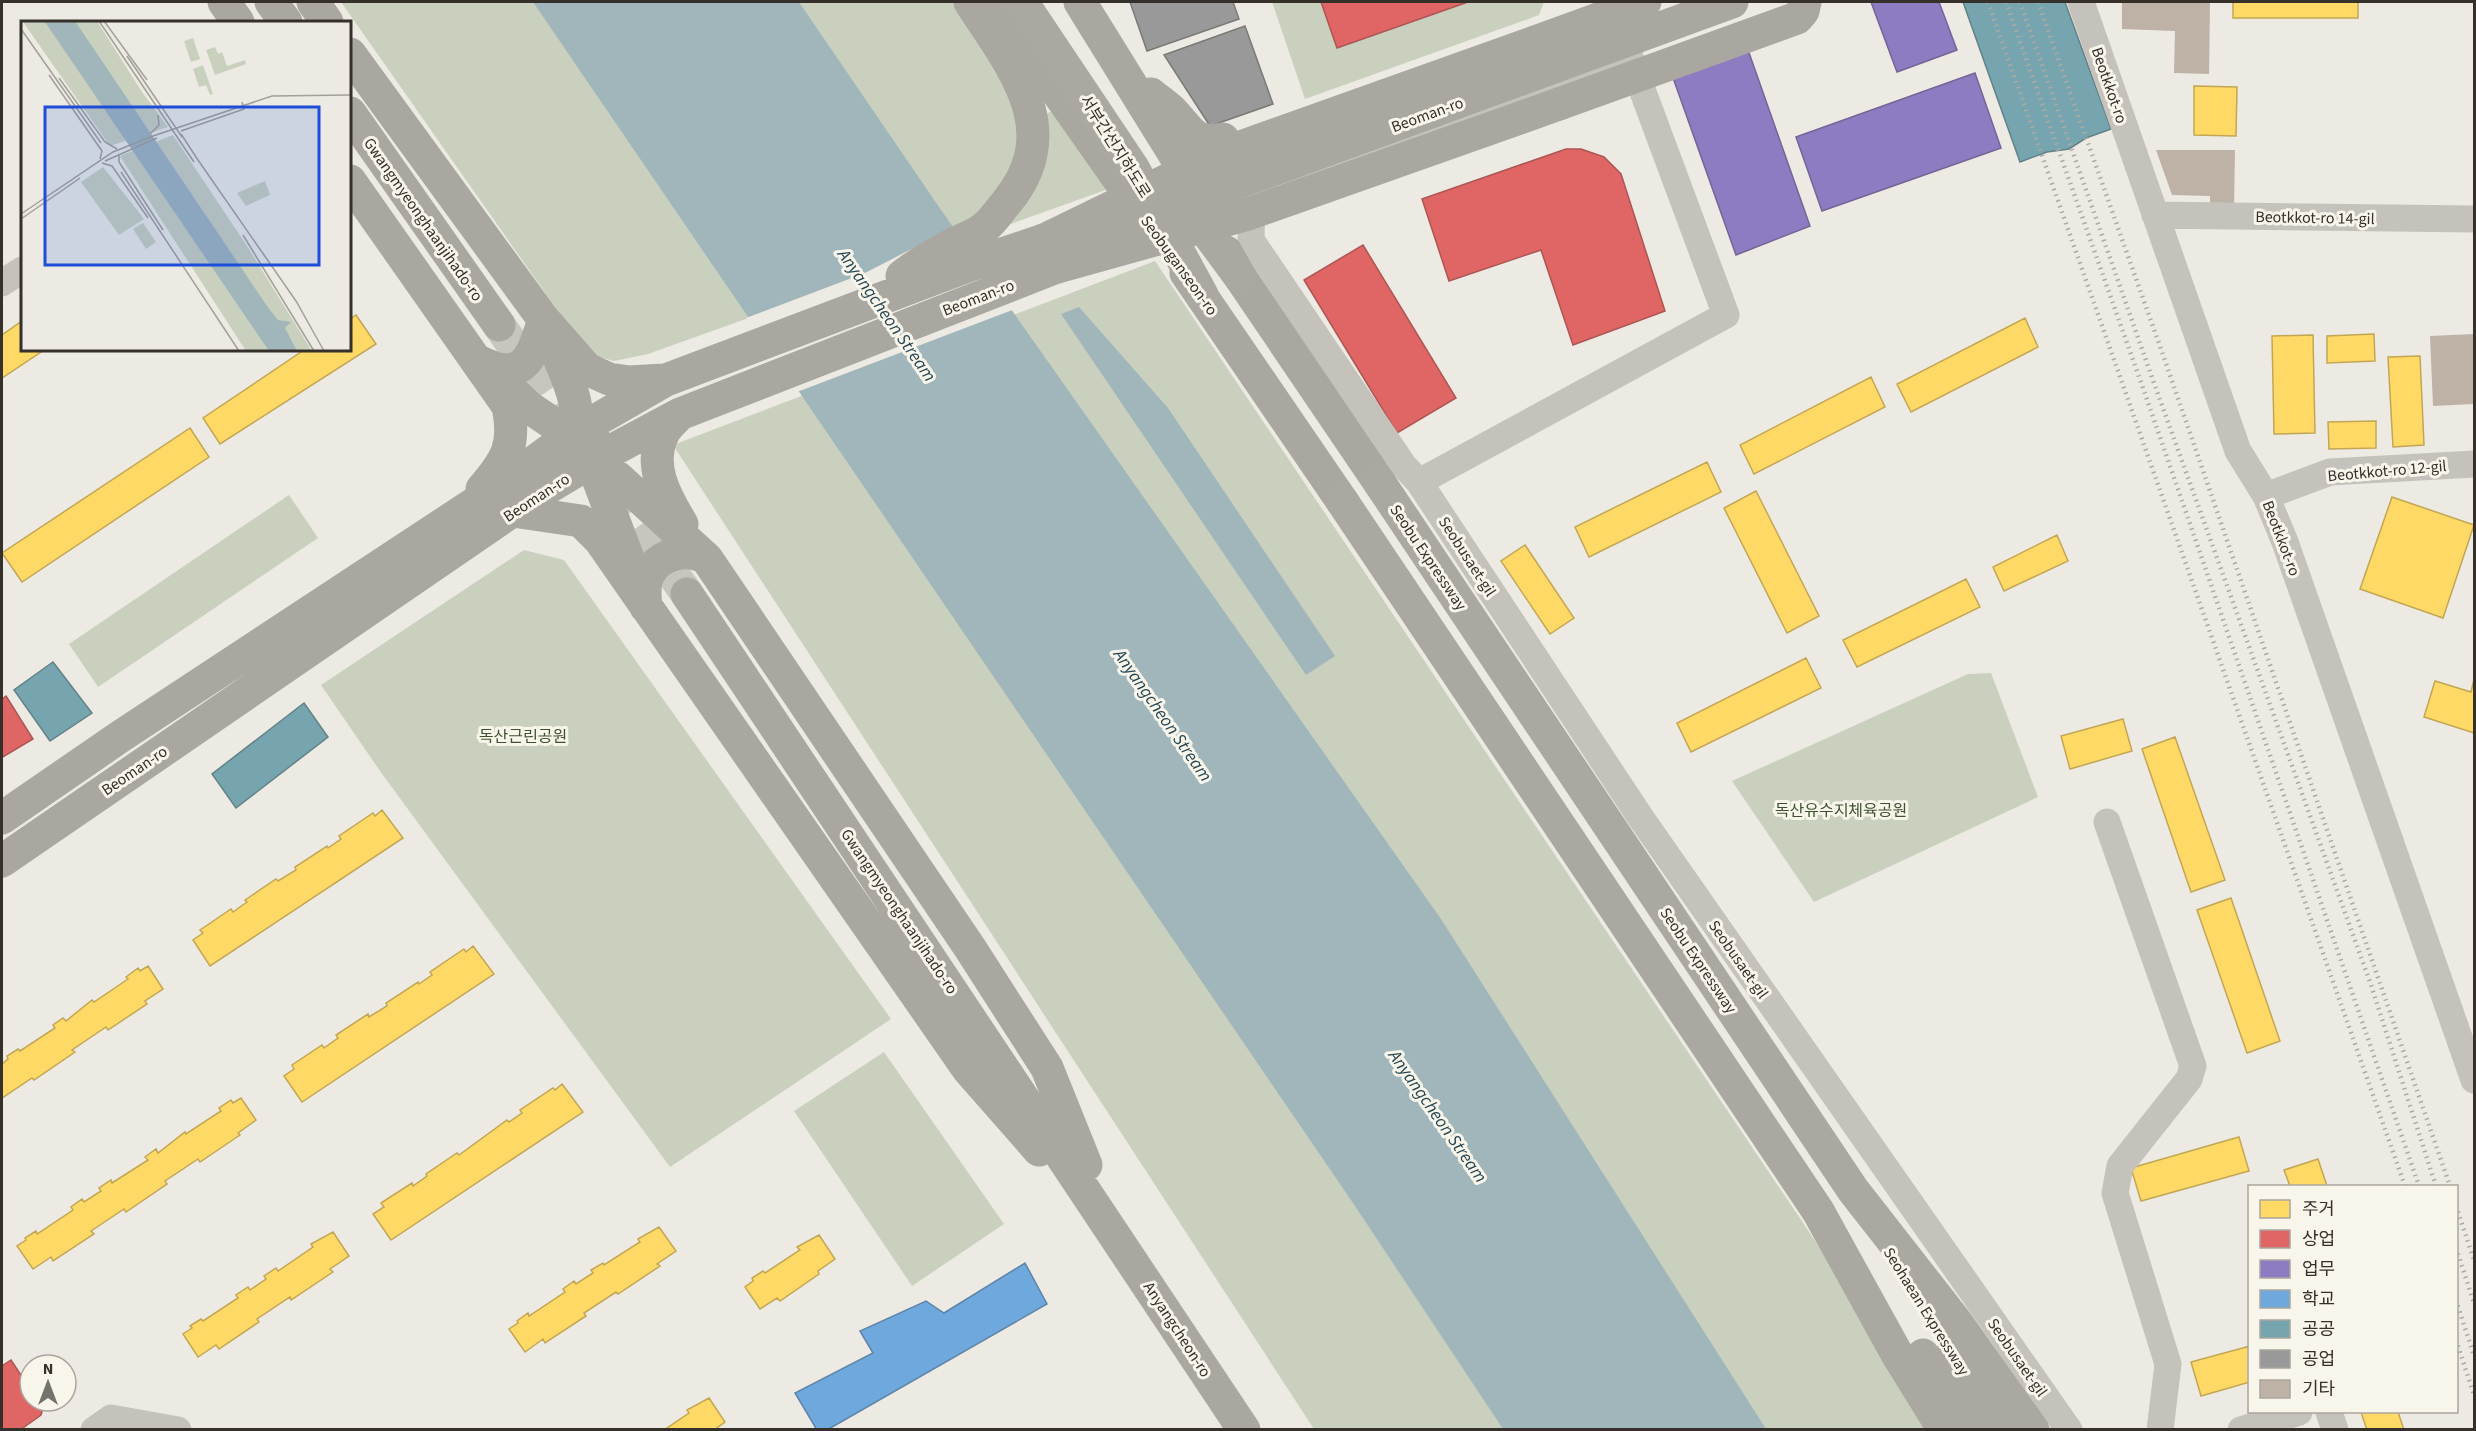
<svg xmlns="http://www.w3.org/2000/svg" width="2476" height="1431" font-family="'Source Sans 3','Noto Sans KR',sans-serif">
  <style>
    .green { fill: #c9d1be }
    .water { fill: #a1b6bb }
    .pier { fill: #eceae3 }
    .homes { fill: #ffd966; stroke: #c2a654; stroke-width: 1.5 }
    .shops { fill: #e06666; stroke: #ad5654; stroke-width: 1.5 }
    .offices { fill: #8e7cc3; stroke: #736595; stroke-width: 1.5 }
    .schools { fill: #6fa8dc; stroke: #5e84a7; stroke-width: 1.5 }
    .public { fill: #76a5af; stroke: #628287; stroke-width: 1.5 }
    .industry { fill: #999; stroke: #7b7a78; stroke-width: 1.5 }
    .building { fill: #beb2a6 }
    .lines { fill: none; stroke-linecap: round; stroke-linejoin: round }
    .major-tunnel { stroke: #c7c5be; stroke-width: 33; stroke-dasharray: 33 16; stroke-linecap: butt }
    .minor { stroke: #c5c2bc; stroke-width: 27 }
    .major { stroke: #aaa7a1; stroke-width: 33 }
    .highway { stroke: #aba8a2; stroke-width: 33 }
    .rail { stroke: #adaaa6; stroke-width: 4.5; stroke-dasharray: 1.5 4.5; stroke-linecap: butt }
    .major-bridge { stroke: #aaa7a1; stroke-width: 33 }
    .labels { text-anchor: middle; stroke-width: 6; stroke-linejoin: round; paint-order: stroke }
    .street-label { font-size: 16px; fill: #35302a; stroke: #f8f5eb }
    .park-label { font-size: 16px; fill: #3e5131; stroke: #f8f5eb }
    .water-label { font-size: 18px; font-style: italic; fill: #244552; stroke: #f8f5eb }
    .inset-road { fill: none; stroke: #a3a099; stroke-width: 1.5 }
    .view { fill: #1d4ed8; fill-opacity: 0.15; stroke: #1d4ed8; stroke-width: 3 }
    .inset-edge { fill: none; stroke: #35302a; stroke-width: 3 }
  </style>
  <rect width="100%" height="100%" fill="#eceae3"/>
  <path class="green" d="M341,2H964L1046,114L1058,108L1114,187L648,354L614,361L588,354Z
    M1272,2H1321L1338,48L1468,2H1544L1539,15L1305,99Z
    M1155,261L1828,1260L1934,1429H1314L673,445Z
    M289,495L318,538L98,687L69,644Z
    M524,550L564,560L891,1019L670,1167L380,771L321,685Z
    M1991,673L2038,797L1814,902L1732,781L1968,674Z
    M884,1052L1004,1224L912,1286L794,1111Z"/>
  <path class="water" d="M533,2H799L939,207L1441,919L1766,1429H1503L1355,1206Z
    M1079,307L1168,408L1335,656L1306,675L1061,314Z"/>
  <path class="pier" d="M956,226L1015,309L797,392L746,318L865,273Z"/>
  <path class="homes" d="M2233,2H2358V18H2233Z
    M2194,86L2237,87L2236,136L2194,135Z
    M356,315L376,344L220,444L203,418L304,350H350V319Z
    M2025,318L2038,347L1911,412L1897,384Z
    M22,321V350H44L2,378V335Z
    M2374,334L2375,361L2327,363V336Z
    M2313,335L2315,433L2274,434L2272,336Z
    M2420,356L2424,445L2393,447L2388,357Z
    M1871,377L1885,407L1754,474L1740,445Z
    M2376,421V448L2329,449L2328,422Z
    M190,428L209,457L22,582L2,553Z
    M1707,462L1721,492L1589,557L1575,527Z
    M1756,491L1819,616L1787,633L1724,508Z
    M2392,497L2474,525L2443,618L2360,589Z
    M2057,535L2068,561L2004,591L1993,567Z
    M1525,545L1574,618L1550,634L1501,561Z
    M1966,579L1980,607L1857,667L1843,640Z
    M1806,658L1821,688L1691,752L1677,723Z
    M2474,679V733L2424,717L2435,681L2471,692Z
    M2123,719L2132,751L2070,769L2061,736Z
    M2175,737L2225,880L2191,892L2142,749Z
    M382,810L403,838L210,966L193,940L203,933L200,930L231,909L233,912L247,902L245,900L276,879L278,881L296,870L295,867L327,846L328,848L341,839L339,836L373,813L375,816Z
    M2231,898L2280,1041L2247,1053L2197,910Z
    M473,946L494,974L302,1102L284,1076L294,1069L292,1065L322,1045L324,1048L338,1038L336,1035L368,1014L369,1017L387,1006L386,1003L418,982L419,984L432,975L430,972L464,949L466,952Z
    M148,966L163,989L145,1001L147,1004L108,1030L106,1027L72,1050L75,1052L34,1080L32,1078L2,1098V1064L8,1059L7,1056L18,1049L20,1051L55,1028L53,1025L63,1018L66,1021L92,1000L94,1002L128,979L126,977L138,968L140,971Z
    M562,1084L583,1112L391,1240L373,1214L384,1207L381,1203L412,1183L413,1186L427,1176L426,1174L457,1153L459,1155L507,1120L509,1122L522,1113L520,1110L553,1088L555,1090Z
    M241,1098L256,1120L238,1133L240,1135L200,1162L198,1159L165,1181L167,1184L126,1212L124,1209L91,1231L94,1234L53,1261L51,1257L33,1269L17,1246L26,1240L25,1238L36,1231L37,1234L73,1210L71,1207L82,1199L84,1202L101,1191L99,1188L111,1180L112,1183L148,1160L145,1157L156,1149L158,1153L185,1132L186,1134L221,1111L219,1108L231,1100L233,1103Z
    M2239,1137L2249,1171L2141,1201L2131,1168Z
    M2318,1159L2327,1186H2290L2284,1170Z
    M659,1227L676,1251L657,1264L660,1266L618,1294L616,1292L584,1313L586,1316L545,1343L543,1339L525,1352L509,1329L518,1323L517,1321L528,1313L529,1316L565,1292L563,1289L574,1281L576,1284L593,1273L591,1270L603,1263L604,1265L640,1242L638,1239Z
    M333,1232L349,1256L330,1269L333,1272L291,1300L290,1297L257,1319L259,1322L219,1349L216,1345L198,1357L183,1334L192,1328L190,1326L201,1319L203,1321L238,1298L236,1295L248,1287L250,1290L266,1279L264,1276L276,1268L278,1271L313,1247L311,1244Z
    M819,1235L835,1259L818,1271L819,1274L780,1301L777,1298L760,1309L745,1287L753,1281L752,1278L763,1271L765,1273L800,1250L797,1247Z
    M2250,1346V1382L2201,1396L2191,1362Z
    M709,1398L725,1422L714,1430H664L689,1413L687,1410Z
    M2361,1412H2398L2404,1430H2367Z"/>
  <path class="shops" d="M1321,2H1468L1337,48Z
    M1566,149H1581L1604,157L1621,174L1665,311L1573,345L1541,250L1449,281L1422,199Z
    M1363,245L1456,398L1397,433L1304,280Z
    M6,696L33,739L3,757L2,754V699Z
    M11,1360L30,1389V1401H38L43,1408L41,1415L20,1430H2V1366Z"/>
  <path class="offices" d="M1871,2H1939L1957,50L1897,72Z
    M1747,47L1810,226L1736,255L1672,75Z
    M1975,73L2001,148L1822,211L1796,137Z"/>
  <path class="schools" d="M1025,1263L1047,1304L827,1430H817L795,1393L873,1353L860,1331L926,1301L944,1313Z"/>
  <path class="public" d="M1963,2H2065L2111,129L2086,138L2069,149L2047,152L2020,162Z
    M53,662L92,713L50,741L14,690Z
    M304,703L328,737L236,808L212,774Z"/>
  <path class="industry" d="M1130,2H1233L1239,19L1147,51Z
    M1245,26L1273,104L1210,126L1164,55Z"/>
  <path class="building" d="M2122,2H2210L2209,74L2174,73L2175,31L2122,29Z
    M2156,150H2235L2234,206H2210V196L2172,195Z
    M2474,334V404L2433,406L2430,336Z"/>
  <g class="lines">
    <path class="major-tunnel" d="M499,325L687,594"/>
    <path class="minor" d="M2081,2L2238,451L2266,496L2285,542L2474,1080
      M1252,194L1251,240L1404,466L1419,482L1641,818L2069,1430
      M1252,195L1594,73L1621,60L1627,49
      M2155,215L2474,219
      M2,283L22,270
      M1419,482L1726,315L1617,22
      M2266,496L2330,472L2474,464
      M2107,822L2193,1066L2189,1079L2120,1166L2115,1193L2168,1364L2160,1430
      M2329,1412L2335,1430
      M94,1430L111,1418L178,1430
      M2241,1430L2299,1412"/>
    <path class="major" d="M224,2L238,22
      M271,2L286,22
      M313,2L327,22
      M994,2L1148,221
      M1080,2L1176,157L1198,198
      M1535,42L1645,2
      M350,54L544,320L587,369L609,379L629,382L664,380
      M1151,94C1158,100 1167,106 1173,112C1192,132 1193,144 1223,139
      M1559,104L1797,18L1803,11L1805,2
      M350,113L499,325
      M350,181L508,406C516,445 507,460 482,489
      M1226,252L1240,277L1379,482
      M1186,273L1342,501
      M902,276C919,262 937,253 957,242C966,238 978,234 985,227C993,221 999,211 1006,203C1067,130 1011,66 970,2
      M553,344C567,377 587,413 571,449
      M478,361C524,384 531,359 544,320
      M500,380L530,408L557,426L593,436
      M680,414C675,419 668,425 664,432C647,464 665,496 682,524
      M596,454L597,476L629,561
      M575,456L594,460L617,477L707,559L970,948L1047,1068L1086,1165
      M513,511L581,521L600,540L968,1069L1039,1150
      M687,594L1244,1430
      M646,607C645,596 643,584 649,574C659,553 689,547 707,559
      M2,818L121,736L501,486L572,434L666,380L970,265L1044,240L1072,235
      M2,861L534,496L594,460L680,414L1057,267L1121,225"/>
    <path class="highway" d="M1022,2L1133,168L1202,295
      M1186,204L1240,277
      M1379,482L1853,1190L1957,1323L2033,1430
      M1342,501L1818,1211L1897,1354L1944,1430
      M1952,1354L2003,1430
      M1923,1355L1972,1430"/>
    <path class="rail" d="M1988,2L2405,1186
      M2006,2L2143,388L2419,1186
      M2020,2L2155,386L2370,982L2436,1186
      M2038,2L2162,352L2450,1186
      M2456,1206L2474,1260
      M2456,1248L2474,1303
      M2456,1300L2474,1356
      M2456,1340L2474,1395"/>
    <path class="major-bridge" d="M1121,225L1732,2
      M1044,240L1221,154L1535,42
      M1057,267L1248,214L1559,104"/>
  </g>
  <g class="labels">
    <g class="street-label">
      <text transform="translate(2110 85) rotate(71)" y="6">Beotkkot-ro</text>
      <text transform="translate(1427 114) rotate(-20)" y="6">Beoman-ro</text>
      <text transform="translate(1116 146) rotate(58)" y="6">서부간선지하도로</text>
      <text transform="translate(2315 217) rotate(1)" y="6">Beotkkot-ro 14-gil</text>
      <text transform="translate(424 219) rotate(55)" y="6">Gwangmyeonghaanjihado-ro</text>
      <text transform="translate(1180 265) rotate(54)" y="6">Seobuganseon-ro</text>
      <text transform="translate(978 297) rotate(-21)" y="6">Beoman-ro</text>
      <text transform="translate(2387 470) rotate(-5)" y="6">Beotkkot-ro 12-gil</text>
      <text transform="translate(536 497) rotate(-33)" y="6">Beoman-ro</text>
      <text transform="translate(2282 538) rotate(69)" y="6">Beotkkot-ro</text>
      <text transform="translate(1468 556) rotate(57)" y="6">Seobusaet-gil</text>
      <text transform="translate(1429 557) rotate(56)" y="6">Seobu Expressway</text>
      <text transform="translate(134 770) rotate(-34)" y="6">Beoman-ro</text>
      <text transform="translate(900 911) rotate(56)" y="6">Gwangmyeonghaanjihado-ro</text>
      <text transform="translate(1739 959) rotate(55)" y="6">Seobusaet-gil</text>
      <text transform="translate(1699 960) rotate(56)" y="6">Seobu Expressway</text>
      <text transform="translate(1927 1311) rotate(58)" y="6">Seohaean Expressway</text>
      <text transform="translate(1178 1329) rotate(57)" y="6">Anyangcheon-ro</text>
      <text transform="translate(2018 1357) rotate(55)" y="6">Seobusaet-gil</text>
    </g>
    <g class="park-label">
      <text x="523" y="742">독산근린공원</text>
      <text x="1841" y="816">독산유수지체육공원</text>
    </g>
    <g class="water-label">
      <text transform="translate(887 315) rotate(55)" y="6">Anyangcheon Stream</text>
      <text transform="translate(1163 715) rotate(55)" y="6">Anyangcheon Stream</text>
      <text transform="translate(1438 1116) rotate(55)" y="6">Anyangcheon Stream</text>
    </g>
  </g>
  <g transform="translate(21 21)">
    <rect width="330" height="330" fill="#eceae3"/>
    <path d="M76,0L121,71L147,106L89,125L2,1ZM172,17L179,38L170,41L163,20ZM194,26L197,33L201,31L206,45L224,39L225,43L194,54L185,29ZM182,44L192,73L189,74L185,64L178,66L172,48ZM152,114L226,225L291,330H225L99,135ZM82,146L123,198L98,214L60,161ZM244,160L249,174L225,185L216,172ZM122,202L135,221L125,228L112,208Z" fill="#c9d1be"/>
    <path d="M54,0L246,285L257,299L270,301L264,307L276,330H248L24,1Z" fill="#a1b6bb"/>
    <path class="inset-road" d="M78,0L173,141M83,0L126,59M0,8L80,122M106,35L161,116M28,54L81,130L79,138M38,57L84,121L96,128M160,110L223,88L221,81M129,113L138,104L137,94M160,113L177,139M98,133V141L142,209M177,139L275,280L303,330M84,140L136,117M81,142L91,145L127,197M100,151L218,330M0,193L92,131L132,115L251,75L330,74M0,198L59,157M222,214L293,330"/>
    <path class="view" d="M24,86H298V244H24Z"/>
    <rect width="330" height="330" class="inset-edge"/>
  </g>
  <rect width="2476" height="1431" fill="none" stroke="#35302a" stroke-width="6"/>
  <rect x="2248" y="1185" width="210" height="228" fill="#f8f5eb" stroke="#aaa69e" stroke-width="1.5"/>
  <rect x="2260" y="1200" width="30" height="18" fill="#ffd966" stroke="#aaa69e" stroke-width="1.5"/>
  <text x="2302" y="1215" font-size="18" fill="#35302a">주거</text>
  <rect x="2260" y="1230" width="30" height="18" fill="#e06666" stroke="#aaa69e" stroke-width="1.5"/>
  <text x="2302" y="1245" font-size="18" fill="#35302a">상업</text>
  <rect x="2260" y="1260" width="30" height="18" fill="#8e7cc3" stroke="#aaa69e" stroke-width="1.5"/>
  <text x="2302" y="1275" font-size="18" fill="#35302a">업무</text>
  <rect x="2260" y="1290" width="30" height="18" fill="#6fa8dc" stroke="#aaa69e" stroke-width="1.5"/>
  <text x="2302" y="1305" font-size="18" fill="#35302a">학교</text>
  <rect x="2260" y="1320" width="30" height="18" fill="#76a5af" stroke="#aaa69e" stroke-width="1.5"/>
  <text x="2302" y="1335" font-size="18" fill="#35302a">공공</text>
  <rect x="2260" y="1350" width="30" height="18" fill="#999999" stroke="#aaa69e" stroke-width="1.5"/>
  <text x="2302" y="1365" font-size="18" fill="#35302a">공업</text>
  <rect x="2260" y="1380" width="30" height="18" fill="#beb2a6" stroke="#aaa69e" stroke-width="1.5"/>
  <text x="2302" y="1395" font-size="18" fill="#35302a">기타</text>
  <g transform="translate(48 1383)"><circle r="28" fill="#f8f5eb" stroke="#aaa69e" stroke-width="1.5"/>
  <path d="M0-4.5L10 22L0 15L-10 22Z" fill="#75716b"/>
  <text y="-9" font-size="16" font-weight="bold" text-anchor="middle" fill="#35302a">N</text>
  </g>
</svg>
